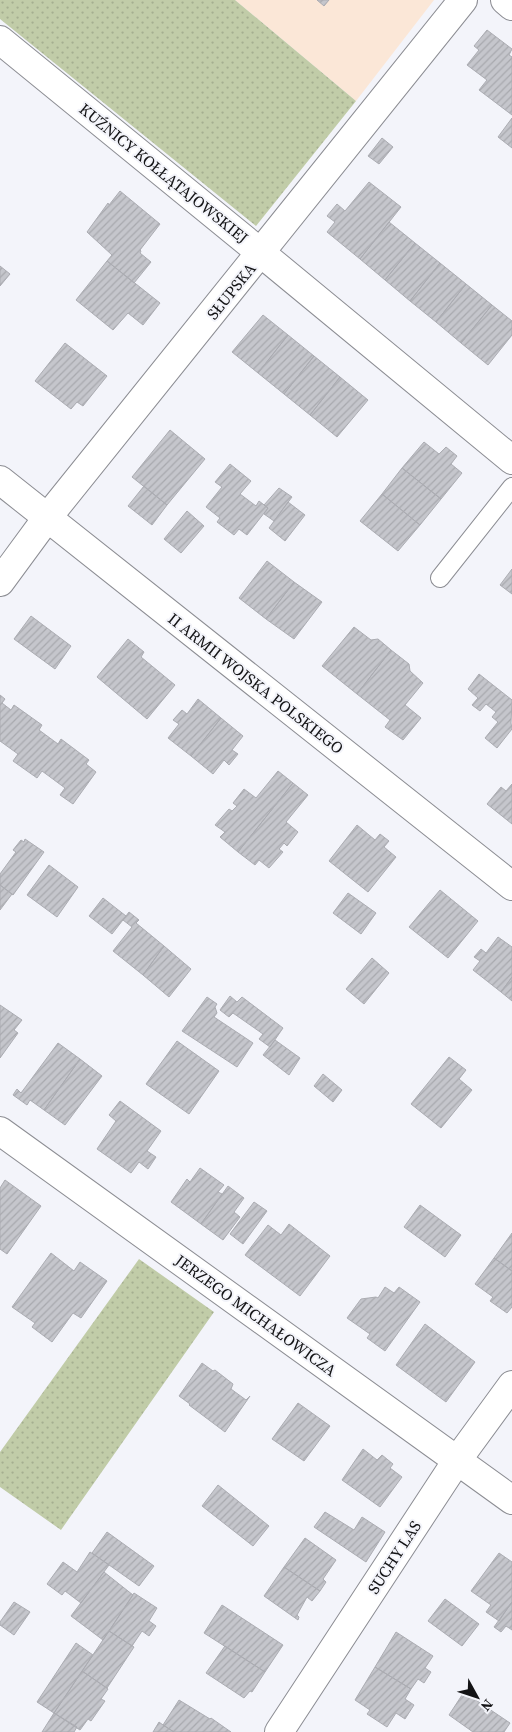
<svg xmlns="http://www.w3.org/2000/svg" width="512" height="1732" font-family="'Source Serif 4',serif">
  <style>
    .commercial { fill: #fbe7d7 }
    .green { fill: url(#green-dots) }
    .building { fill: url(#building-hatch); stroke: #abacb2 }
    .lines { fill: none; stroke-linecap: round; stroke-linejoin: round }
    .service-casing { stroke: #8c8d93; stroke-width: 20 }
    .minor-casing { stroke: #8c8d93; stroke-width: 30 }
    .service { stroke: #fff; stroke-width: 18 }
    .minor { stroke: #fff; stroke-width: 28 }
    .labels { text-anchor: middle; stroke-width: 4; stroke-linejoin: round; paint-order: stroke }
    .street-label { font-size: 16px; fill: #131315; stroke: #f3f4fa }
  </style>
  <defs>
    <pattern id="green-dots" width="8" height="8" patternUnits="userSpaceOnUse" patternTransform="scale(1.25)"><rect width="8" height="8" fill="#c1cca8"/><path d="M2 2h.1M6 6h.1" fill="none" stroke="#a5ae90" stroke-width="1.8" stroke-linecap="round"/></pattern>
    <pattern id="building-hatch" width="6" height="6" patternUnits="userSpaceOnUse" patternTransform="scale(1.25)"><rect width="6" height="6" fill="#c5c6cc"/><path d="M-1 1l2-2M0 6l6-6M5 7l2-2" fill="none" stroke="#a8a9ae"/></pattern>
  </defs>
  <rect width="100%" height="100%" fill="#f3f4fa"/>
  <path class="commercial" d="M235,0H434L356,101Z"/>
  <path class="green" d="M0,0H235L356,101L256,226L0,19Z
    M139,1259L214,1312L61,1530L0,1487V1452Z"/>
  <path class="building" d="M317,0H329L324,6Z
    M487,30L512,49L509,55L512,57V115L479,90L487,80L467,65L479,50L474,46Z
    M512,118V148L498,137Z
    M382,138L393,147L379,164L368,156Z
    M369,182L401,207L360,259L327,232L335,222L327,216L337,204L345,211Z
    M120,191L160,224L140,250L141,251L140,253L151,262L134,283L107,261L112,255L87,232L108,203L109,205Z
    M389,222L415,243L385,280L360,259Z
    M415,243L440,263L410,301L385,280Z
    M107,261L160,303L143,325L128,313L113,330L76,300Z
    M440,263L466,284L436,322L410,301Z
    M0,266L10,274L0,286Z
    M466,284L492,305L461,343L436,322Z
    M492,305L512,321V335L488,365L461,343Z
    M263,315L288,335L258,373L232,352Z
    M288,335L314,356L284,394L258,373Z
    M65,343L107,376L83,406L77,402L71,409L35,381Z
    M314,356L340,377L310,415L284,394Z
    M340,377L368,400L337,437L310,415Z
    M170,430L205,459L167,505L132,477Z
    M424,442L439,454L446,447L457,456L451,464L462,473L441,499L402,468Z
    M230,464L251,481L240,494L256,506L259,501L268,508L247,535L239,529L234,535L217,522L220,518L206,507L222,487L215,482Z
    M402,468L441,499L420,525L382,494Z
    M144,486L167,505L152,525L128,506Z
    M279,488L292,497L274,521L264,514L268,508L264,505Z
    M382,494L420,525L398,551L360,521Z
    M288,502L305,515L285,541L269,528Z
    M187,511L204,526L181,553L164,539Z
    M267,561L294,582L266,619L239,598Z
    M512,569V594L500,585Z
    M294,582L322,602L294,639L266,619Z
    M31,616L71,646L55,669L14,639Z
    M354,627L371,640L378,639L391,650L357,694L322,666Z
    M128,639L144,652L141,657L175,685L147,719L97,677Z
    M391,650L409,664L410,671L423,683L405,705L421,718L403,740L385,727L390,720L357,694Z
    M479,674L512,700L511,723L512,729L497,748L485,738L498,722L492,717L496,712L486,704L480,711L472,705L478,698L468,689Z
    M0,695L5,699L2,703L11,710L14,705L42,725L39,730L58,744L61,739L89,760L86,764L96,772L73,804L60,795L65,788L42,771L37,778L13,761L18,754L0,741Z
    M198,699L221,718L191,756L168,738L179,724L173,720L182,710L187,714Z
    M221,718L243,736L232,750L238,754L229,765L224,760L213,774L191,756Z
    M278,771L293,783L238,852L220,837L225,832L215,825L229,809L232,811L237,806L233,803L244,789L256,798Z
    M293,783L308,795L286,822L298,832L287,846L284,843L279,849L283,852L269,868L259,860L255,865L238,852Z
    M512,784V824L487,804L501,787L506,791Z
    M357,825L375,840L380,834L389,841L384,847L396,857L368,892L329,861Z
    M25,839L44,852L13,895L0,885V874L16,852L13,850L21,840L24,842Z
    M49,865L78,887L57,917L27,895Z
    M0,885L12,894L0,910Z
    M440,890L478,921L448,958L409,927Z
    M348,893L376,913L361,934L333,913Z
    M103,898L126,916L112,934L89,916Z
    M129,912L139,920L136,923L164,946L143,975L113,951L132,927L123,920Z
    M498,937L512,947V977L501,992L473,970L480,961L474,957L481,949L486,953Z
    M164,946L191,969L169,997L143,975Z
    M372,958L389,973L364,1004L346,989Z
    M512,977V1001L501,992Z
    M230,996L237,1002L242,997L283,1028L270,1047L259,1039L263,1034L233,1013L229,1017L220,1010Z
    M207,997L217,1004L215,1007L217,1013L214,1017L253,1043L237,1067L182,1031Z
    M0,1005L22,1020L14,1030L18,1033L0,1058Z
    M275,1040L300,1058L289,1075L263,1055Z
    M177,1041L219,1071L189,1114L146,1084Z
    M58,1043L80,1059L44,1110L30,1100L27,1105L13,1095L17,1089L21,1093Z
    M449,1057L466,1070L459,1079L472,1090L441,1128L411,1104Z
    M80,1059L102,1076L65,1125L44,1110Z
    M323,1074L342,1090L333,1102L314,1086Z
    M120,1101L161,1131L147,1151L156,1157L148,1169L139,1162L131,1173L97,1149L116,1121L109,1115Z
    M200,1168L224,1185L218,1192L222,1194L201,1224L171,1202L187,1179L190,1182Z
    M5,1180L41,1206L7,1254L0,1249V1188Z
    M228,1186L244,1198L234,1212L240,1217L223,1240L201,1224Z
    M254,1202L267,1211L243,1244L230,1234Z
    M420,1205L461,1235L445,1257L404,1227Z
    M289,1224L330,1256L300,1296L245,1255L268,1225L281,1235Z
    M512,1233V1271L494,1258Z
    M51,1253L74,1271L80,1262L107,1281L81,1318L73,1313L52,1342L32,1327L35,1323L12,1307Z
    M494,1258L512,1271V1307L507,1313L490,1301L493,1297L475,1284Z
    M385,1287L394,1293L399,1287L420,1302L385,1351L367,1338L370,1334L347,1318L361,1299L376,1297L378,1298Z
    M425,1324L475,1362L446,1402L396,1365Z
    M202,1363L213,1371L215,1370L233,1384L231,1389L246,1400L250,1396L225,1432L189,1405L190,1404L179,1396Z
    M298,1403L330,1426L304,1461L272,1439Z
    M363,1449L377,1460L382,1455L393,1464L390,1468L402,1477L380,1507L342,1480Z
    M218,1485L269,1526L253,1546L202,1506Z
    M325,1512L354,1530L362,1517L385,1532L366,1562L314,1527Z
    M107,1532L154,1566L139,1586L92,1553Z
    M305,1538L336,1560L323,1579L326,1582L320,1591L284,1567Z
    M90,1552L109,1565L81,1603L65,1591L62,1595L47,1584L63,1562L77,1572Z
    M499,1553L512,1562V1602L499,1621L486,1612L491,1605L471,1591Z
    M284,1567L320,1591L312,1601L307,1597L297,1615L299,1617L298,1620L264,1596Z
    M104,1572L133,1595L103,1640L71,1616Z
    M134,1593L157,1608L149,1621L156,1626L149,1636L142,1631L132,1646L109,1631Z
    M445,1599L479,1624L462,1646L428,1621Z
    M14,1602L30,1612L14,1635L0,1625V1622Z
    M512,1602V1630L506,1626L501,1632L494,1627Z
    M222,1605L283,1645L265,1672L204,1633Z
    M109,1631L134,1647L107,1688L82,1671Z
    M396,1632L433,1656L425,1668L431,1672L424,1683L418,1679L411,1689L375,1667Z
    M76,1643L93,1655L54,1713L37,1702Z
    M225,1646L265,1672L252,1692L250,1691L244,1698L206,1673Z
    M375,1667L411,1689L405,1699L414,1705L405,1719L396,1713L387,1727L367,1714L370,1710L355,1700Z
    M82,1671L108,1689L101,1699L105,1701L91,1721L88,1719L80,1730L54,1713Z
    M464,1692L510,1723L504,1732H473L449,1715Z
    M179,1700L210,1719L211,1718L231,1732H174L163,1725Z
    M54,1713L77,1727L74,1732H42Z
    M159,1722L163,1725L174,1732H153Z"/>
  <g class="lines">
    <defs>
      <path id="service" d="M440,578L512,487"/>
      <path id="minor" d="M505,0L512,6
        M0,40L261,253L512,460
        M0,480L512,886
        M0,582L47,518L463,0
        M0,1131L512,1500
        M279,1732L458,1459L512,1385"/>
    </defs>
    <use href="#service" class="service-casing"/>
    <use href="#minor" class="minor-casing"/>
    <use href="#service" class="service"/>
    <use href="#minor" class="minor"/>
  </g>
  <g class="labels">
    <g class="street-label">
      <text transform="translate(164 173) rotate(39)" y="6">KUŹNICY KOŁŁĄTAJOWSKIEJ</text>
      <text transform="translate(231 291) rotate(-51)" y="6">SŁUPSKA</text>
      <text transform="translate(256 683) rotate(38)" y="6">II ARMII WOJSKA POLSKIEGO</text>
      <text transform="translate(256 1315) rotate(36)" y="6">JERZEGO MICHAŁOWICZA</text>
      <text transform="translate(394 1557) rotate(-57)" y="6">SUCHY LAS</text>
    </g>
  </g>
  <g transform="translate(477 1697) rotate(130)" stroke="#f3f4fa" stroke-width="4" paint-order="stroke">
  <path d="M0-4L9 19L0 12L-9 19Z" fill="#131315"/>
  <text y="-8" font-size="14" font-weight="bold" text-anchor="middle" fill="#131315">N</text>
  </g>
</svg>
